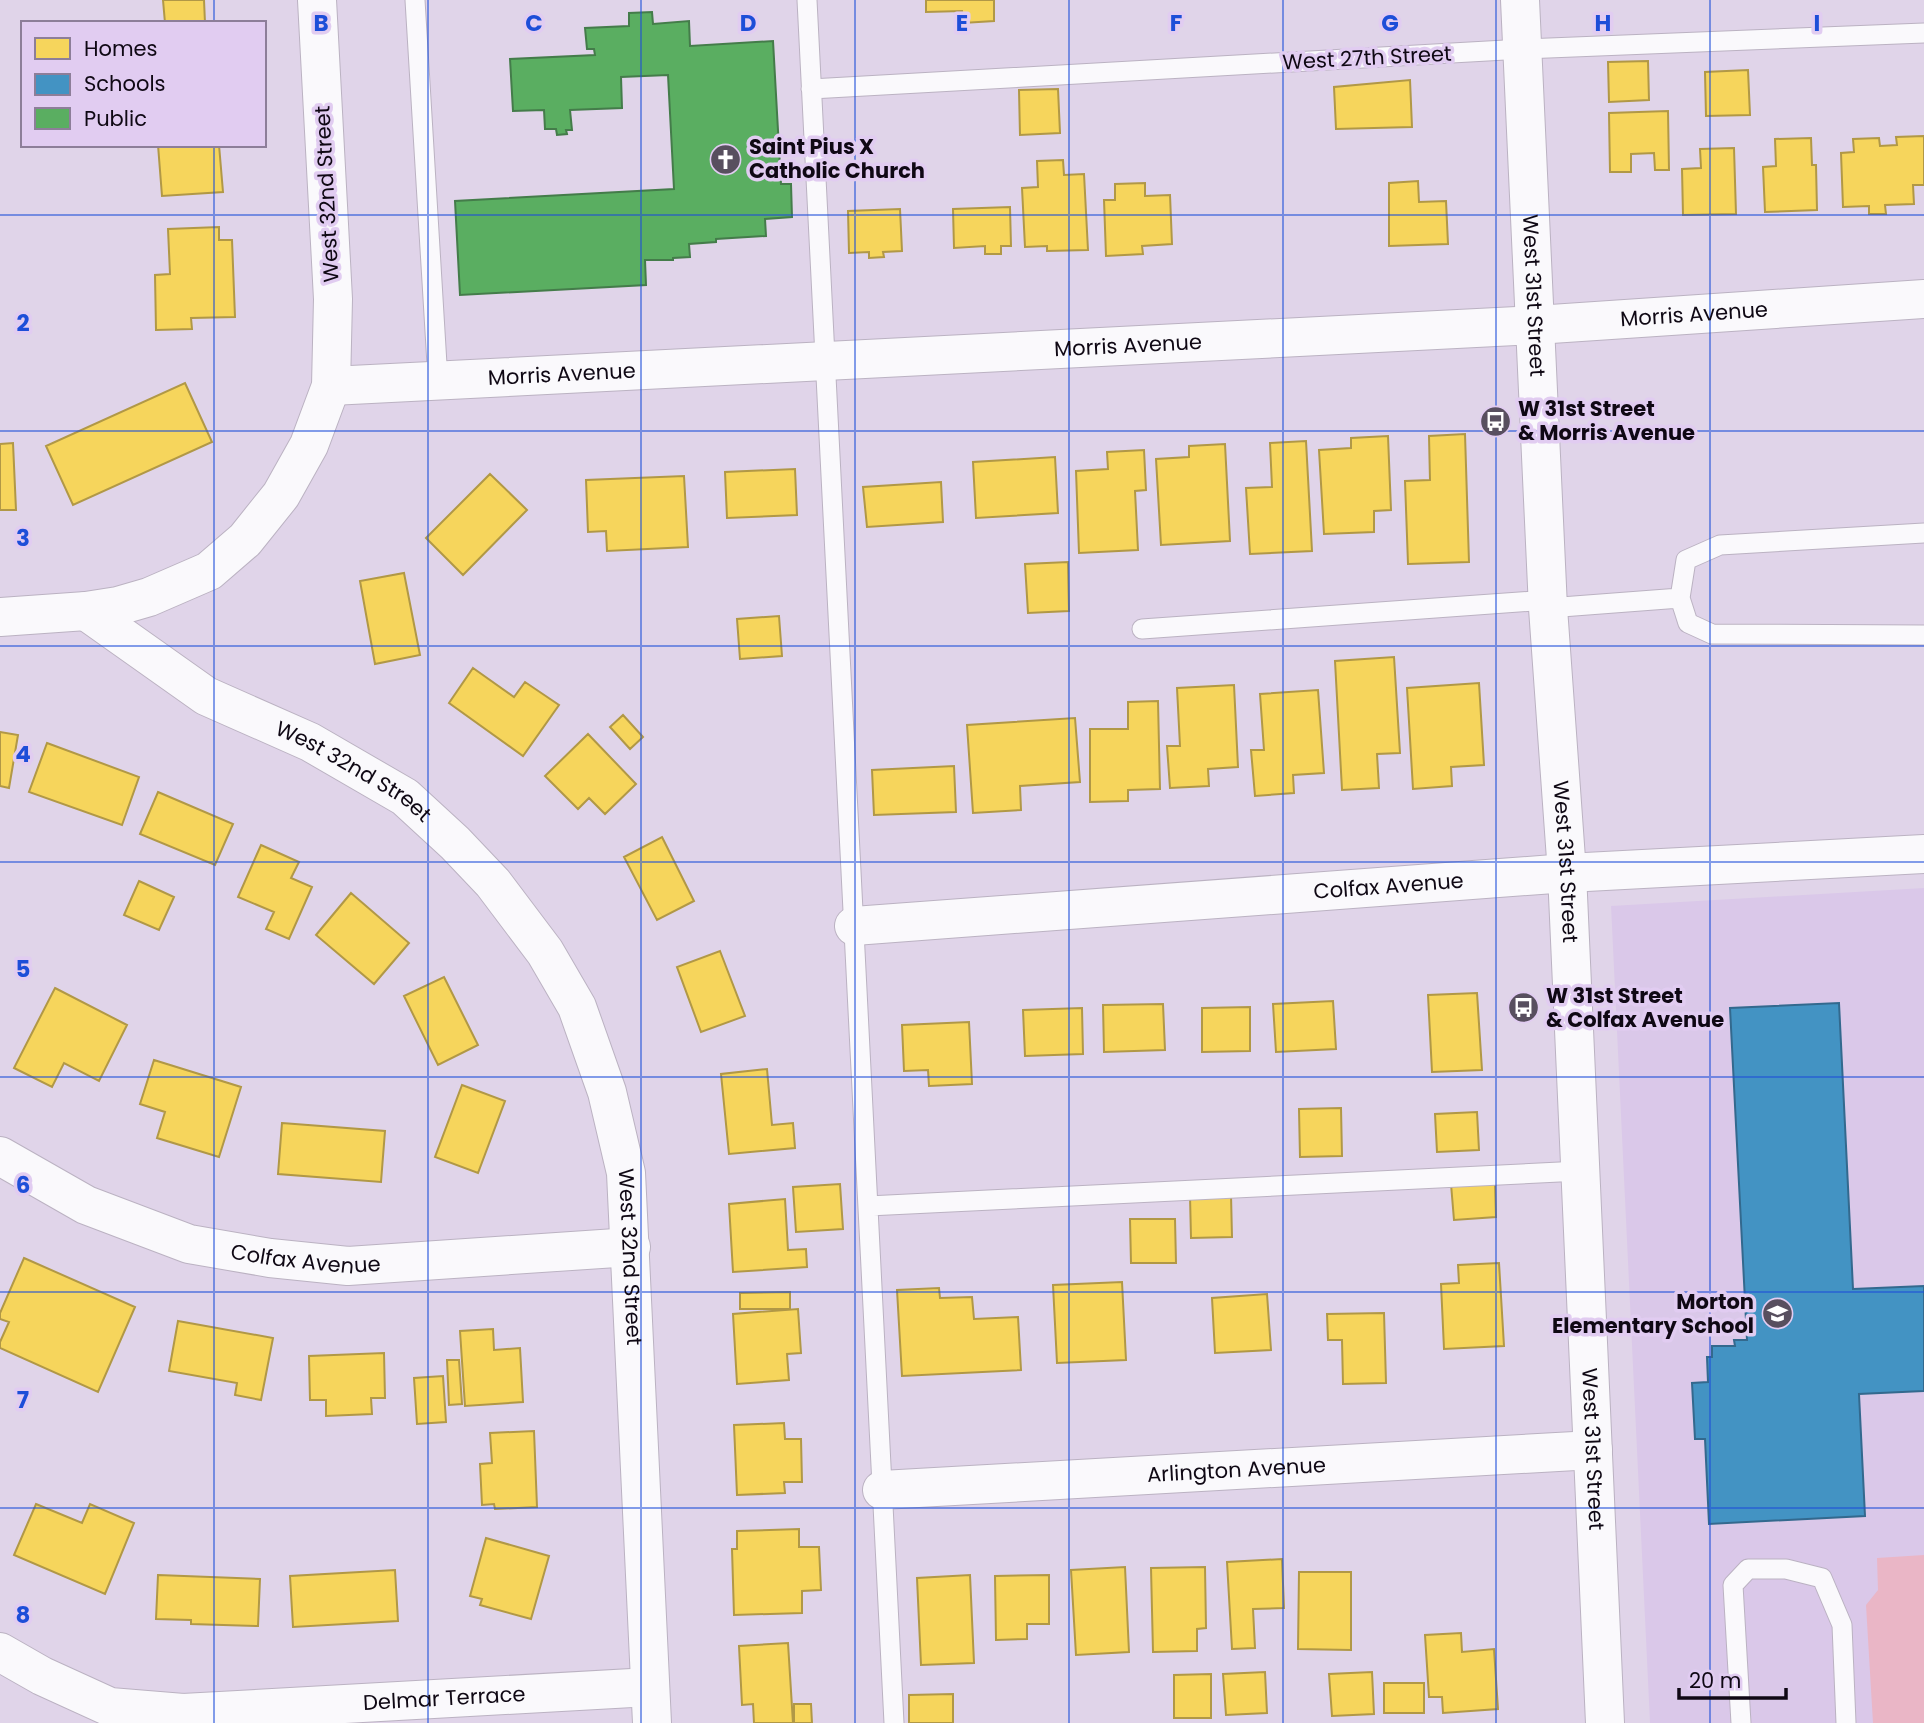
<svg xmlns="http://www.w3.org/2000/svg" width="1924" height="1723" font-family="Poppins,sans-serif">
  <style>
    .built { fill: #dac8e9 }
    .green { fill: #eab6c6 }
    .homes { fill: #f6d55c; stroke: #b19846; stroke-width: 2 }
    .schools { fill: #4393c3; stroke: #33698e; stroke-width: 2 }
    .public { fill: #5aae61; stroke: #447c4a; stroke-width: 2 }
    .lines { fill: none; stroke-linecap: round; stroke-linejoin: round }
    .lane-casing { stroke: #bbb2c2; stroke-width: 21 }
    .street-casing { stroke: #bbb2c2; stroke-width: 40 }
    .secondary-casing { stroke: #bbb2c2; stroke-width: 40 }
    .lane { stroke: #faf9fc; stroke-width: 19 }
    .street { stroke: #faf9fc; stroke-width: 38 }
    .secondary { stroke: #faf9fc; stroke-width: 38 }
    .grid { fill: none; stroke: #1d4ed8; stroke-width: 2; stroke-opacity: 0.55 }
    .labels { text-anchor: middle; stroke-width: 7; stroke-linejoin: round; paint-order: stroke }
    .street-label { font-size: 21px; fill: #0f0814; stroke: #e1ccf1 }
    .poi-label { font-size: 21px; font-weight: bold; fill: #0f0814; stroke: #e1ccf1; text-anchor: start }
    .grid-label { font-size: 23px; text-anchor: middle; font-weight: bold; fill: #1d4ed8; stroke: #e1ccf1; stroke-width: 7; stroke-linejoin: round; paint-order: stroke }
  </style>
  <rect width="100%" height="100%" fill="#e0d4e9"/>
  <path class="built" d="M1924,888V1723H1650L1611,906Z"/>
  <path class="green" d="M1924,1555V1723H1873L1866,1605L1878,1590L1877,1558Z"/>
  <path class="homes" d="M163,0H204L205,23H165Z
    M926,0H994V21L963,23L962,11L926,12Z
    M1648,61L1649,100L1609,102L1608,62Z
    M1748,70L1750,115L1706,116L1705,72Z
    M1410,80L1412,127L1336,129L1334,87Z
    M1058,89L1060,133L1020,135L1019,90Z
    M1668,111L1669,170H1655L1654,153L1631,154V172H1610L1609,113Z
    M1924,136V185H1913L1914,204L1885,205L1886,214H1869V206L1843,207L1841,153L1854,152L1853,139L1879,138L1880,146L1897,145L1896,137Z
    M1811,138L1812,165H1816L1817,210L1765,212L1763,167L1776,166L1775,139Z
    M158,145H219L223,192L162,196Z
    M1734,148L1736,214L1683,215L1682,169L1701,168L1700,149Z
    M1063,160L1064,175L1084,174L1088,250L1047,251V246L1025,247L1022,188L1038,187L1037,161Z
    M1418,181L1419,202L1446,201L1448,244L1389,246V183Z
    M1145,183V196L1170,195L1172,244L1142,246L1143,254L1106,256L1104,200H1115V184Z
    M1010,207L1011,246H1001V254H985V246L954,248L953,209Z
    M900,209L902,251L883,252L884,257L869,258V252L849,253L848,211Z
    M219,227V240H232L235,317L191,318L192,329L156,330L155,275L170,274L168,229Z
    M185,383L212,442L73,505L46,446Z
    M1465,434L1469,562L1408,564L1405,481L1430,480L1429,436Z
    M1388,436L1391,510L1374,511V532L1324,534L1319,450L1351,448V438Z
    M1306,441L1312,551L1250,554L1246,488L1272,487L1270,443Z
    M13,443L16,510H0V444Z
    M1225,444L1230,541L1161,545L1156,459L1189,457V446Z
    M1144,450L1146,490L1135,491L1138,550L1079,553L1076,471L1108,469L1107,452Z
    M1055,457L1058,513L976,518L973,462Z
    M795,469L797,515L727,518L725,472Z
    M490,474L527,510L463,575L426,538Z
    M684,476L688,547L607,551L606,531L588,532L586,480Z
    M941,482L943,522L867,527L863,487Z
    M1068,562L1069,611L1028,613L1025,564Z
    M404,573L420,655L375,664L360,581Z
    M779,616L782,656L740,659L737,619Z
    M1394,657L1400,753L1377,754L1379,788L1342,790L1335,661Z
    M473,668L514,697L525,682L559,705L523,756L449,703Z
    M1479,683L1484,765L1451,767L1452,786L1413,789L1407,688Z
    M1234,685L1238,767L1208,769L1209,786L1170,788L1167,746H1180L1177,688Z
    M1318,690L1324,773L1293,775L1294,793L1255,796L1251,750H1264L1260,694Z
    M1158,701L1160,789L1128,790V801L1090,802V729H1128V702Z
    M623,715L643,737L630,749L610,727Z
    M1075,718L1080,782L1020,786L1021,810L973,813L967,725Z
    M0,732L18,735L9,788L0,786Z
    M588,734L636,784L605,814L589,798L578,809L545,776Z
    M47,743L139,777L122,825L29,792Z
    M954,766L956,812L874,815L872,770Z
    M158,792L233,824L215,865L140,834Z
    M662,837L694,901L657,920L624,857Z
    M261,845L299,862L291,878L312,887L289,939L266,929L274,912L238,897Z
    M139,881L174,897L159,930L124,915Z
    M351,893L409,943L374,984L316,935Z
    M720,951L745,1016L701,1032L677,967Z
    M444,977L478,1045L438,1065L404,996Z
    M55,988L127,1025L99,1081L64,1063L52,1087L14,1068Z
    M1477,993L1482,1070L1432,1072L1428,995Z
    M1333,1001L1336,1049L1276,1052L1273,1004Z
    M1163,1004L1165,1050L1104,1052L1103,1005Z
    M1250,1007V1051L1202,1052V1008Z
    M1082,1008L1083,1054L1025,1056L1023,1010Z
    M969,1022L972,1084L929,1086L928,1070L904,1071L902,1025Z
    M154,1060L241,1087L219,1157L157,1138L165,1112L140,1104Z
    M767,1069L772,1125L793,1123L795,1148L729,1154L721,1074Z
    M462,1085L505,1101L478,1173L435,1157Z
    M1341,1108L1342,1156L1300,1157L1299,1109Z
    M1477,1112L1479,1150L1437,1152L1435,1114Z
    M282,1123L385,1131L381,1182L278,1174Z
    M1495,1181L1496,1217L1454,1220L1451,1184Z
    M840,1184L843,1229L796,1232L793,1187Z
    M1231,1195L1232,1237L1191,1238L1190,1196Z
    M785,1199L788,1250L806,1249L807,1267L733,1272L729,1204Z
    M1130,1219H1175L1176,1263H1131Z
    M24,1258L135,1307L98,1392L0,1348V1342L9,1322L0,1319V1313Z
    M1499,1263L1504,1346L1444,1349L1441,1284L1459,1283L1458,1265Z
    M1122,1282L1126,1360L1057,1363L1053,1285Z
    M939,1288L940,1298L972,1297L974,1319L1018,1317L1021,1370L902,1376L897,1290Z
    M790,1292V1309H740V1293Z
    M1267,1294L1271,1350L1215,1353L1212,1298Z
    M798,1309L801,1353L787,1354L789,1380L737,1384L733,1314Z
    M1384,1313L1386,1383L1343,1384L1342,1340H1328L1327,1314Z
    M178,1321L273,1338L261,1400L235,1395L237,1383L169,1371Z
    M493,1329L494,1350L520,1348L523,1402L465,1406L460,1331Z
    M384,1353L385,1398H371L372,1414L326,1416V1400H310L309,1356Z
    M447,1360H459L462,1404L449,1405Z
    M443,1376L446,1422L417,1424L414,1378Z
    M784,1423L785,1439H801L802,1482H784L785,1493L737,1495L734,1425Z
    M534,1431L537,1507L495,1509L494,1504L482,1505L480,1464L492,1463L490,1433Z
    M36,1504L82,1523L90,1504L134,1523L105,1594L14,1555Z
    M799,1529V1547H819L821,1590L802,1591V1613L734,1615L732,1549H737V1531Z
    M486,1538L549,1556L531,1619L480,1605L482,1599L470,1596Z
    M1282,1559L1284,1608L1253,1609L1255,1648L1232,1649L1227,1562Z
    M1125,1567L1129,1652L1076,1655L1071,1570Z
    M1205,1567L1206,1628L1197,1629V1651L1153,1652L1151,1568Z
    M395,1570L398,1621L293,1627L290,1576Z
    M1299,1572H1351V1650L1298,1649Z
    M158,1575L260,1579L258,1626L191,1624V1620L156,1619Z
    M970,1575L974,1663L921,1665L917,1578Z
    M1049,1575V1624H1027V1639L996,1640L995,1576Z
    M1461,1633L1462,1652L1494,1649L1498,1709L1443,1713L1442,1697H1429L1425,1635Z
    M788,1643L793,1723H754L753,1704L742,1705L739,1646Z
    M1265,1672L1267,1713L1226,1715L1223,1674Z
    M1372,1672L1374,1714L1332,1716L1329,1674Z
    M1211,1674V1718H1174V1675Z
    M1384,1683H1424V1713H1384Z
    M953,1694V1723H909V1695Z
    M794,1704H811L812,1723H794Z"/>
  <path class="schools" d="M1839,1003L1853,1289L1924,1286V1391L1859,1394L1865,1516L1709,1524L1705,1439H1695L1692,1383L1708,1382L1707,1357H1712V1346H1735L1734,1340H1747L1730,1008Z"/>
  <path class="public" d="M652,12L653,24L689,21L690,46L773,41L781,184H791L792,217L765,219L766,236L716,239V242L689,244L690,257L673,258V260H645L646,285L460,295L455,201L674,189L668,75L621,77L622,108L570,110L572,130H566L567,134L557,135L556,129H545L544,110L513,111L510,59L595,55L594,49H587L585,28L629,26V13Z"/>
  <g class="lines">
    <defs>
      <path id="lane" d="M415,0L438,381
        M807,0L894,1723
        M811,89L1523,49L1924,33
        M1924,533L1720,545L1686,560L1680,598L1688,623L1712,634L1924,635
        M1548,608L1680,598
        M1142,629L1548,600
        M868,1206L1580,1171
        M1741,1723L1733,1585L1748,1569H1786L1822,1578L1842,1625L1846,1723"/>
      <g id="street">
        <path id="s1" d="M1520,0L1548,608L1567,873L1605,1723"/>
        <path id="s2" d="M331,386L1536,325L1924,299"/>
        <path id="s3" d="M86,611L206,696L310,742L405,797L455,843L493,883L545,952L577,1007L607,1092L626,1173L652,1723"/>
        <path id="s4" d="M854,926L1567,873L1924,854"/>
        <path id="s5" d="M0,1156L86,1205L189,1244L270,1258L348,1266L631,1247"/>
        <path id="s6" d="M882,1490L1593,1450"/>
        <path id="s7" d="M0,1652L42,1676L110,1707L183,1713L650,1687"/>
      </g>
      <path id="secondary" d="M0,617L86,611L118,606L149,597L209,571L245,540L281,495L309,445L331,386L333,299L317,0"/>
    </defs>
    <use href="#lane" class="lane-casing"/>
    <use href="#street" class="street-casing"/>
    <use href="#secondary" class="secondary-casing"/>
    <use href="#lane" class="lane"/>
    <use href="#street" class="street"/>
    <use href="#secondary" class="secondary"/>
  </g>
  <path class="grid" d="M214,0V23M428,0V1723M641,0V1723M855,0V1723M1069,0V1723M1283,0V1723M1496,0V1723M1710,0V1723M214,145V1723M0,215H1924M0,431H1924M0,646H1924M0,862H1924M0,1077H1924M0,1292H1924M0,1508H1924"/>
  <defs>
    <symbol id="church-disc" viewBox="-11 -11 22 22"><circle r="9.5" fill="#584f5f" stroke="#e1ccf1"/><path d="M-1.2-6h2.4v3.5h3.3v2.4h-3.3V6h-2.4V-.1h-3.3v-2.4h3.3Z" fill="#fff"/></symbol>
    <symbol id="bus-disc" viewBox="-11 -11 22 22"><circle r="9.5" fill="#584f5f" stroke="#e1ccf1"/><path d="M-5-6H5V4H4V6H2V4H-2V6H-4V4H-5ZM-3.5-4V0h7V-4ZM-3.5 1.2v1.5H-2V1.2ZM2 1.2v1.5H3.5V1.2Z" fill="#fff"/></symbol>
    <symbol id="school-disc" viewBox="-11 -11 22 22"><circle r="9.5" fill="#584f5f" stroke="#e1ccf1"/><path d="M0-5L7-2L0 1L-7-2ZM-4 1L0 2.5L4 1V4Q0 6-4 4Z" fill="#fff"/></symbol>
  </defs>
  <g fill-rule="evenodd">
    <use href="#church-disc" x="708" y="142" width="35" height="35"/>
    <use href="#bus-disc" x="1478" y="404" width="35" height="35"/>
    <use href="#bus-disc" x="1506" y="990" width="35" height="35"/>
    <use href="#school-disc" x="1760" y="1296" width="35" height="35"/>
  </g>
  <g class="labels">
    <g class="street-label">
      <text transform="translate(1367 58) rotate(-3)" y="7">West 27th Street</text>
      <text transform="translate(327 194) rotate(-93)" y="7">West 32nd Street</text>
      <text dy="7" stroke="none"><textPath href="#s1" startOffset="296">West 31st Street</textPath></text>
      <text dy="7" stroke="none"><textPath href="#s2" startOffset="1365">Morris Avenue</textPath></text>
      <text dy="7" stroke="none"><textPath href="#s2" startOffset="798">Morris Avenue</textPath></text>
      <text dy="7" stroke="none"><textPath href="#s2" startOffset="231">Morris Avenue</textPath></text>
      <text dy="7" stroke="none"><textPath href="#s3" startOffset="313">West 32nd Street</textPath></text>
      <text dy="7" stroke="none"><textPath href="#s1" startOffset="863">West 31st Street</textPath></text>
      <text dy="7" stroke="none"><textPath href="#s4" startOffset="536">Colfax Avenue</textPath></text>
      <text dy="7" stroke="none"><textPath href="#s5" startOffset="327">Colfax Avenue</textPath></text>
      <text dy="7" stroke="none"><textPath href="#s3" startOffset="901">West 32nd Street</textPath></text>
      <text dy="7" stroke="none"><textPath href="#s1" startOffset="1451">West 31st Street</textPath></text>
      <text dy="7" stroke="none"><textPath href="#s6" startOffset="355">Arlington Avenue</textPath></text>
      <text dy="7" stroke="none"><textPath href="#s7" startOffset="458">Delmar Terrace</textPath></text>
    </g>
    <g class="poi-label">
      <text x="749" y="154">Saint Pius X<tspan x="749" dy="24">Catholic Church</tspan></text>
      <text x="1518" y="416">W 31st Street<tspan x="1518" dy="24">&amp; Morris Avenue</tspan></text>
      <text x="1546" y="1003">W 31st Street<tspan x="1546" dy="24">&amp; Colfax Avenue</tspan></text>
      <text x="1754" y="1309" text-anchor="end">Morton<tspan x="1754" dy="24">Elementary School</tspan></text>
    </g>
  </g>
  <g class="grid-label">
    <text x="321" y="31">B</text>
    <text x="534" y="31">C</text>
    <text x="748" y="31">D</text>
    <text x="962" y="31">E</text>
    <text x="1176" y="31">F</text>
    <text x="1390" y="31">G</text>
    <text x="1603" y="31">H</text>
    <text x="1817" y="31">I</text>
    <text x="23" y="331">2</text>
    <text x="23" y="546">3</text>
    <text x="23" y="762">4</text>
    <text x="23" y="977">5</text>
    <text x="23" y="1193">6</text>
    <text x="23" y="1408">7</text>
    <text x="23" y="1623">8</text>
  </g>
  <rect x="21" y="21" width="245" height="126" fill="#e1ccf1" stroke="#8d7e99" stroke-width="2"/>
  <rect x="35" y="38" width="35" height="21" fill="#f6d55c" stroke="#8d7e99" stroke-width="2"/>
  <text x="84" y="56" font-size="21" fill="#0f0814">Homes</text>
  <rect x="35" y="74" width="35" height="21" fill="#4393c3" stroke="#8d7e99" stroke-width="2"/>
  <text x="84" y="91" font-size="21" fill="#0f0814">Schools</text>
  <rect x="35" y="108" width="35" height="21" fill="#5aae61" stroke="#8d7e99" stroke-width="2"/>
  <text x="84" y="126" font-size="21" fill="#0f0814">Public</text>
  <path d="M1679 1688v10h107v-10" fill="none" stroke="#0f0814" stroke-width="3.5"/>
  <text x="1689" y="1688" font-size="21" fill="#0f0814" stroke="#e1ccf1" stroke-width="5" paint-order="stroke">20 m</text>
</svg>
